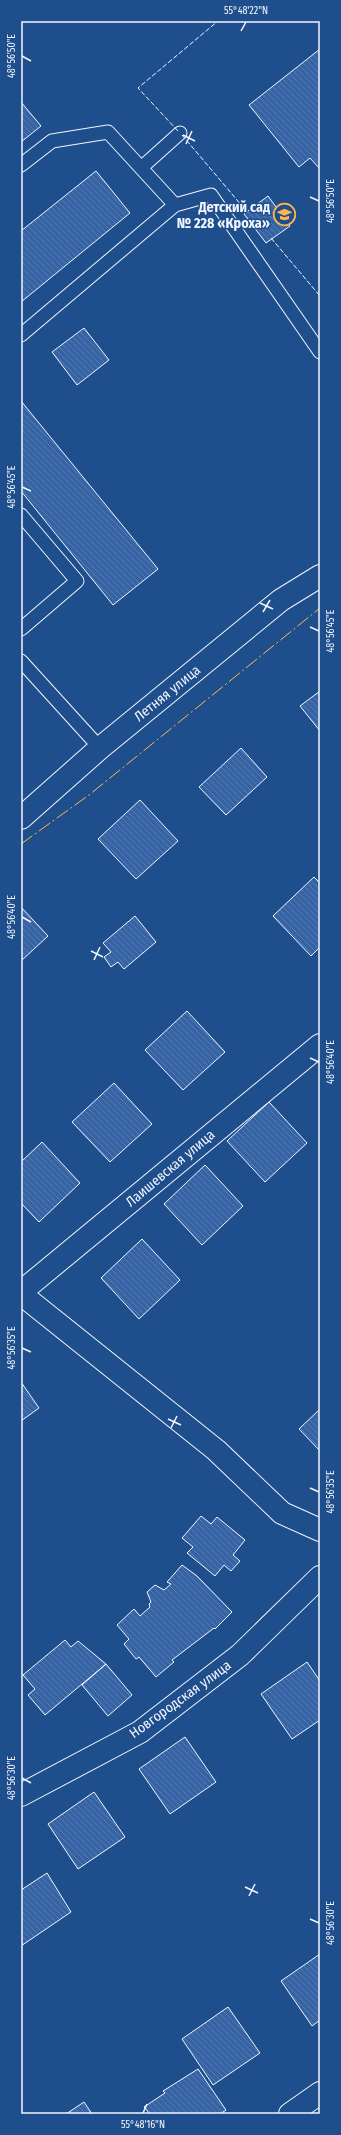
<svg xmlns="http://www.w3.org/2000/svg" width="341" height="2135" font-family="'Fira Sans Condensed',sans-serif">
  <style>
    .building { fill: url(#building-back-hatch); stroke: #f2f6ff }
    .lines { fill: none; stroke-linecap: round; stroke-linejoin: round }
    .service-casing { stroke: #f2f6ff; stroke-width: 15 }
    .minor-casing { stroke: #f2f6ff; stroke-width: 24 }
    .secondary-casing { stroke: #f2f6ff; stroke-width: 24 }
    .service { stroke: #1f4e8c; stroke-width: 13 }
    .minor { stroke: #1f4e8c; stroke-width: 22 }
    .secondary { stroke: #1f4e8c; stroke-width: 22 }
    .fence { stroke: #f2f6ff; stroke-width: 1; stroke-dasharray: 5 2; stroke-linecap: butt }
    .power { stroke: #ffb74d; stroke-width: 1; stroke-dasharray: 14 3 2 3; stroke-linecap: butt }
    .ticks { fill: none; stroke: #f2f6ff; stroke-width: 1.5 }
    .labels { text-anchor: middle; stroke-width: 3; stroke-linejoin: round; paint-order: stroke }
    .poi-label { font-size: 14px; font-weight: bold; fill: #f2f6ff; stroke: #1f4e8c; text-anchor: end }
    .street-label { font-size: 14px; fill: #f2f6ff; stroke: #1f4e8c }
    .neatline { fill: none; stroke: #f2f6ff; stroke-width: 1.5 }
    .ticks-label { font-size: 10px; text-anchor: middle; fill: #f2f6ff }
  </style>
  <defs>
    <pattern id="building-back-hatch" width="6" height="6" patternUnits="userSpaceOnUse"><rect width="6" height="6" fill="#3563a3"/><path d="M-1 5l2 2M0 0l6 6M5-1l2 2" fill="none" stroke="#537ab1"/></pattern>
  </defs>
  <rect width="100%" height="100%" fill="#1f4e8c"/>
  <path class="building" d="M320,49V169L310,158L299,167L249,105Z
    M21,102L41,126L21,142Z
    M96,171L130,213L21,302V231Z
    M268,196L290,226L266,243L244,214Z
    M84,328L109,360L77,385L52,352Z
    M21,401L158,569L113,605L21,491Z
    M320,691V731L300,706Z
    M241,748L267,777L226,815L199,787Z
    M140,800L178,841L136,879L98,839Z
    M314,877L320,883V947L311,956L273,916Z
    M21,907L48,936L21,961Z
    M135,916L156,942L124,969L118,962L111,967L104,957L111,952L103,943Z
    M187,1011L225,1052L183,1090L145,1050Z
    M114,1083L152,1124L110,1162L72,1122Z
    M269,1102L307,1143L265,1182L227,1141Z
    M42,1142L80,1183L39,1222L21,1203V1162Z
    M205,1165L243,1206L202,1245L164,1204Z
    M142,1239L180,1280L139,1319L101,1278Z
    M21,1382L39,1408L21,1421Z
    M320,1409V1451L299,1429Z
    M201,1516L211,1524L217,1517L245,1540L233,1555L240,1561L231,1571L224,1565L215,1576L187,1553L193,1547L182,1538Z
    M182,1565L197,1576L232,1612L215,1629L214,1628L172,1660L174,1662L156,1677L139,1657L136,1659L124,1644L129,1639L117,1625L134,1609L140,1616L150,1607L149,1604L151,1602L147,1592L155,1585L164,1590L171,1584L167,1582Z
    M65,1640L71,1647L78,1641L106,1664L45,1715L28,1695L35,1689L23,1675Z
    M307,1662L320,1681V1720L292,1739L261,1694Z
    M106,1664L132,1695L108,1716L82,1685Z
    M185,1737L216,1782L170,1814L139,1769Z
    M94,1792L125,1837L78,1869L48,1824Z
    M47,1873L71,1912L21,1946V1890Z
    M320,1954V2020L312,2026L281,1981Z
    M228,2007L260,2053L213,2085L182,2039Z
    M198,2069L226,2110L220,2114H150L144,2107L165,2093L163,2091Z
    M84,2102L92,2114H66Z"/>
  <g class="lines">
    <defs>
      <path id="service" d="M21,165L52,141L108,132L175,205L21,335
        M141,168L180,133
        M175,205L211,195L320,352
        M21,515L77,581L21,629
        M21,661L100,748"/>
      <path id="minor" d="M21,818L100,748L281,600L320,576
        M21,1292L320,1045
        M21,1294L216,1450L282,1513L320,1530
        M21,1795L140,1732L240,1655L320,1577"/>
      <path id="secondary" d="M290,2114L320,2093"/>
    </defs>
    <use href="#service" class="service-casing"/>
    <use href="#minor" class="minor-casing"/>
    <use href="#secondary" class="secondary-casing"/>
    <use href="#service" class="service"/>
    <use href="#minor" class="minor"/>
    <use href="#secondary" class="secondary"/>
    <path class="fence" d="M178,131L138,88L218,21
      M182,135L248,213
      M271,238L320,296"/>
    <path class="power" d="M21,844L89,795L320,608"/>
  </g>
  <path class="ticks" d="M241,31L246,22M22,56L31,61M183,135L195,141M186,144L192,131M310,197L319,201M22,487L31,491M260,603L273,609M263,612L270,600M310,627L319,631M22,917L31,922M91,951L103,957M94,960L100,947M310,1058L319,1062M22,1348L31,1352M168,1419L181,1425M171,1428L177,1416M310,1488L319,1492M22,1778L31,1783M245,1887L258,1893M249,1896L255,1884M310,1919L319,1923M143,2113L147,2104"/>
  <defs>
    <symbol id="school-ring" viewBox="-11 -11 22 22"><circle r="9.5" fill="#1f4e8c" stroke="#ffb74d" stroke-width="1.5"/><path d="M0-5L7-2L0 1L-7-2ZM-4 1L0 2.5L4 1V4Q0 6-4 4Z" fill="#ffb74d"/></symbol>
  </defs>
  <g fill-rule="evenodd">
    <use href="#school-ring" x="272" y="202" width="25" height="25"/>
  </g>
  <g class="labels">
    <g class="poi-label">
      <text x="270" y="212">Детский сад<tspan x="270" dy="16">№ 228 «Кроха»</tspan></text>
    </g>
    <g class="street-label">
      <text transform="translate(167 693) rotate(-39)" y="5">Летняя улица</text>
      <text transform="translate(170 1168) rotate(-40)" y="5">Лаишевская улица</text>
      <text transform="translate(180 1699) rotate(-36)" y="5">Новгородская улица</text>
    </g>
  </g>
  <rect width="341" height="2135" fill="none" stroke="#1f4e8c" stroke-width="44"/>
  <rect x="22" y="22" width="297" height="2091" class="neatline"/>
  <g class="ticks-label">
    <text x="246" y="14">55°48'22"N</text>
    <text transform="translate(11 56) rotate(-90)" y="4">48°56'50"E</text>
    <text transform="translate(330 201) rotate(-90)" y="4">48°56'50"E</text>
    <text transform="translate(11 487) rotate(-90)" y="4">48°56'45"E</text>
    <text transform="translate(330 631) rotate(-90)" y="4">48°56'45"E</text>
    <text transform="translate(11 917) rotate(-90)" y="4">48°56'40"E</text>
    <text transform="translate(330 1062) rotate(-90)" y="4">48°56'40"E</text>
    <text transform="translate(11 1348) rotate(-90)" y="4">48°56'35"E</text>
    <text transform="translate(330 1492) rotate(-90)" y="4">48°56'35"E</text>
    <text transform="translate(11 1778) rotate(-90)" y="4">48°56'30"E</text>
    <text transform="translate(330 1923) rotate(-90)" y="4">48°56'30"E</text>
    <text x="143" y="2128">55°48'16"N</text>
  </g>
</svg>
